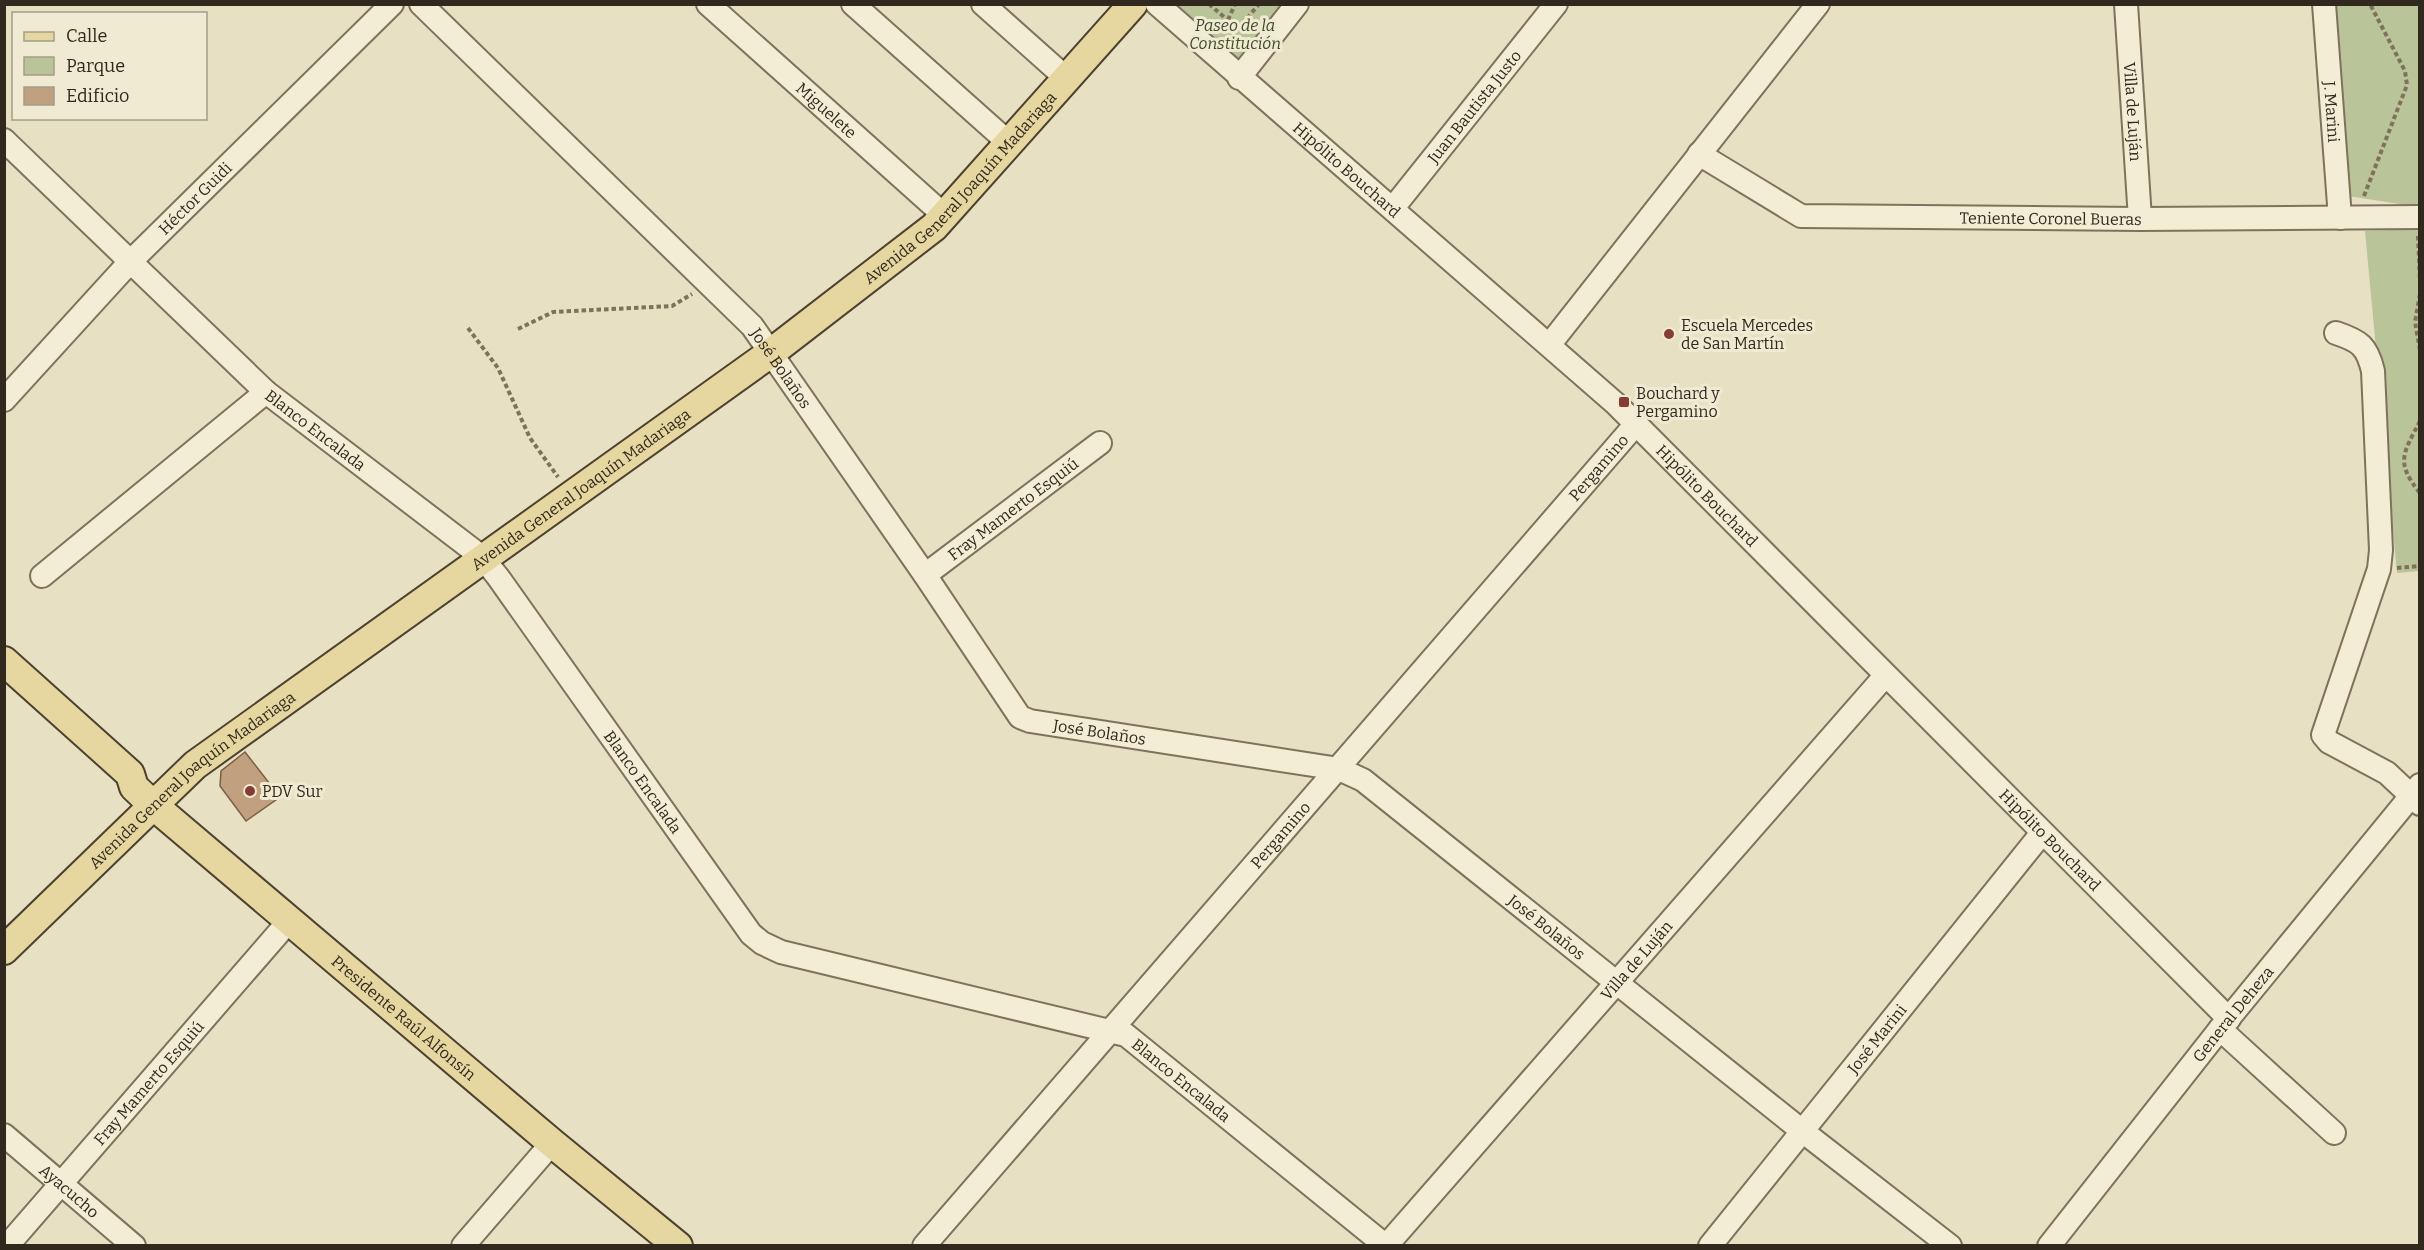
<svg xmlns="http://www.w3.org/2000/svg" width="2424" height="1250" font-family="Bitter,serif">
  <style>
    .green { fill: #bac499 }
    .building { fill: #c0a07e; stroke: #7b6046; stroke-width: 1.5 }
    .lines { fill: none; stroke-linecap: round; stroke-linejoin: round }
    .minor-casing { stroke: #7f725c; stroke-width: 26 }
    .major-casing { stroke: #4d4130; stroke-width: 32 }
    .path { stroke: #7f725c; stroke-width: 4; stroke-dasharray: 4.5 3; stroke-linecap: butt }
    .minor { stroke: #f3edd5; stroke-width: 22 }
    .major { stroke: #e6d7a0; stroke-width: 28 }
    .poi-dot { fill: #863c35; stroke: #f0ead2; stroke-width: 2 }
    .labels { text-anchor: middle; stroke-width: 6; stroke-linejoin: round; paint-order: stroke }
    .park-label { font-size: 16px; font-style: italic; fill: #3e4b28; stroke: #f0ead2 }
    .street-label { font-size: 16px; fill: #31291e; stroke: #f0ead2 }
    .poi-label { font-size: 16px; fill: #31291e; stroke: #f0ead2; text-anchor: start }
  </style>
  <rect width="100%" height="100%" fill="#e7e0c3"/>
  <path class="green" d="M1157,5H1297L1239,78Z
    M2332,5H2419V207L2348,196Z
    M2419,229V571L2397,573L2365,231Z"/>
  <path class="building" d="M245,752L280,797L246,821L220,786L221,771Z"/>
  <g class="lines">
    <defs>
      <g id="minor">
        <path id="s1" d="M421,4L752,326L925,575L1020,717L1030,721L1339,769L1363,780L1801,1130L1950,1246"/>
        <path id="s2" d="M708,4L945,216"/>
        <path d="M853,4L1009,143"/>
        <path d="M983,4L1066,78"/>
        <path id="s3" d="M1157,4L1616,404L2229,1019"/>
        <path id="s4" d="M2126,4L2140,219"/>
        <path id="s5" d="M2324,4L2340,218"/>
        <path d="M1239,78L1297,4"/>
        <path id="s6" d="M4,140L266,392L482,557L498,577L751,934L762,943L781,952L1126,1035L1386,1246"/>
        <path id="s7" d="M1699,154L1801,216L2140,219L2420,217"/>
        <path id="s8" d="M1393,208L1556,4"/>
        <path d="M2336,333C2360,341 2367,346 2373,371L2381,550L2379,569L2323,735L2329,742L2387,773L2420,804"/>
        <path d="M1550,344L1818,4"/>
        <path id="s9" d="M4,400L129,263L392,4"/>
        <path id="s10" d="M925,575L1100,443"/>
        <path d="M42,576L266,392"/>
        <path d="M2220,1029L2334,1133"/>
        <path id="s11" d="M4,1135L134,1246"/>
        <path id="s12" d="M7,1246L289,921"/>
        <path d="M463,1246L552,1143"/>
        <path id="s13" d="M924,1246L1636,424"/>
        <path id="s14" d="M1386,1246L1885,676"/>
        <path id="s15" d="M1710,1246L2042,833"/>
        <path id="s16" d="M2049,1246L2220,1029L2420,785"/>
      </g>
      <g id="major">
        <path id="s17" d="M4,661L130,774L134,787L153,805L552,1143L678,1246"/>
        <path id="s18" d="M4,950L195,765L772,352L934,227L1133,4"/>
      </g>
    </defs>
    <use href="#minor" class="minor-casing"/>
    <use href="#major" class="major-casing"/>
    <path class="path" d="M1209,4L1238,29L1259,4
      M2370,5L2377,4
      M1228,20L1235,4
      M2364,196L2407,85L2405,71L2370,4
      M2418,236L2420,282
      M2420,294L2415,322L2420,350
      M468,328L498,368L530,438L558,477
      M518,329L553,312L672,306L692,294
      M2420,421C2403,454 2395,462 2420,493
      M2397,568L2420,566"/>
    <use href="#minor" class="minor"/>
    <use href="#major" class="major"/>
  </g>
  <g class="poi-dot">
    <circle cx="1669" cy="334" r="6"/>
    <rect x="1618" y="396" width="12" height="12" rx="3"/>
    <circle cx="250" cy="791" r="6"/>
  </g>
  <g class="labels">
    <g class="park-label">
      <text x="1235" y="31">Paseo de la<tspan x="1235" dy="18">Constitución</tspan></text>
    </g>
    <g class="street-label">
      <text dy="6" stroke="none"><textPath href="#s8" startOffset="130">Juan Bautista Justo</textPath></text>
      <text dy="6" stroke="none"><textPath href="#s2" startOffset="159">Miguelete</textPath></text>
      <text dy="6" stroke="none"><textPath href="#s5" startOffset="108">J. Marini</textPath></text>
      <text dy="6" stroke="none"><textPath href="#s4" startOffset="108">Villa de Luján</textPath></text>
      <text dy="6" stroke="none"><textPath href="#s3" startOffset="252">Hipólito Bouchard</textPath></text>
      <text dy="6" stroke="none"><textPath href="#s18" startOffset="1226">Avenida General Joaquín Madariaga</textPath></text>
      <text dy="6" stroke="none"><textPath href="#s9" startOffset="278">Héctor Guidi</textPath></text>
      <text dy="6" stroke="none"><textPath href="#s7" startOffset="369">Teniente Coronel Bueras</textPath></text>
      <text dy="6" stroke="none"><textPath href="#s1" startOffset="513">José Bolaños</textPath></text>
      <text dy="6" stroke="none"><textPath href="#s6" startOffset="426">Blanco Encalada</textPath></text>
      <text dy="6" stroke="none"><textPath href="#s13" startOffset="1030">Pergamino</textPath></text>
      <text dy="6" stroke="none"><textPath href="#s18" startOffset="740">Avenida General Joaquín Madariaga</textPath></text>
      <text dy="6" stroke="none"><textPath href="#s3" startOffset="738">Hipólito Bouchard</textPath></text>
      <text dy="6" stroke="none"><textPath href="#s10" startOffset="110">Fray Mamerto Esquiú</textPath></text>
      <text dy="6" stroke="none"><textPath href="#s1" startOffset="1017">José Bolaños</textPath></text>
      <text dy="6" stroke="none"><textPath href="#s18" startOffset="254">Avenida General Joaquín Madariaga</textPath></text>
      <text dy="6" stroke="none"><textPath href="#s6" startOffset="912">Blanco Encalada</textPath></text>
      <text dy="6" stroke="none"><textPath href="#s13" startOffset="544">Pergamino</textPath></text>
      <text dy="6" stroke="none"><textPath href="#s3" startOffset="1224">Hipólito Bouchard</textPath></text>
      <text dy="6" stroke="none"><textPath href="#s1" startOffset="1521">José Bolaños</textPath></text>
      <text dy="6" stroke="none"><textPath href="#s14" startOffset="380">Villa de Luján</textPath></text>
      <text dy="6" stroke="none"><textPath href="#s16" startOffset="296">General Deheza</textPath></text>
      <text dy="6" stroke="none"><textPath href="#s17" startOffset="538">Presidente Raúl Alfonsín</textPath></text>
      <text dy="6" stroke="none"><textPath href="#s15" startOffset="266">José Marini</textPath></text>
      <text dy="6" stroke="none"><textPath href="#s6" startOffset="1560">Blanco Encalada</textPath></text>
      <text dy="6" stroke="none"><textPath href="#s12" startOffset="216">Fray Mamerto Esquiú</textPath></text>
      <text dy="6" stroke="none"><textPath href="#s11" startOffset="86">Ayacucho</textPath></text>
    </g>
    <g class="poi-label">
      <text x="1681" y="331">Escuela Mercedes<tspan x="1681" dy="18">de San Martín</tspan></text>
      <text x="1636" y="399">Bouchard y<tspan x="1636" dy="18">Pergamino</tspan></text>
      <text x="262" y="797">PDV Sur</text>
    </g>
  </g>
  <rect width="2424" height="1250" fill="none" stroke="#31291e" stroke-width="12"/>
  <rect x="12" y="12" width="195" height="108" fill="#f0ead2" stroke="#a49d8a" stroke-width="1.5"/>
  <rect x="24" y="32" width="30" height="9" fill="#e6d7a0" stroke="#a49d8a" stroke-width="1.5"/>
  <text x="66" y="42" font-size="18" fill="#31291e">Calle</text>
  <rect x="24" y="57" width="30" height="18" fill="#bac499" stroke="#a49d8a" stroke-width="1.5"/>
  <text x="66" y="72" font-size="18" fill="#31291e">Parque</text>
  <rect x="24" y="87" width="30" height="18" fill="#c0a07e" stroke="#a49d8a" stroke-width="1.5"/>
  <text x="66" y="102" font-size="18" fill="#31291e">Edificio</text>
</svg>
